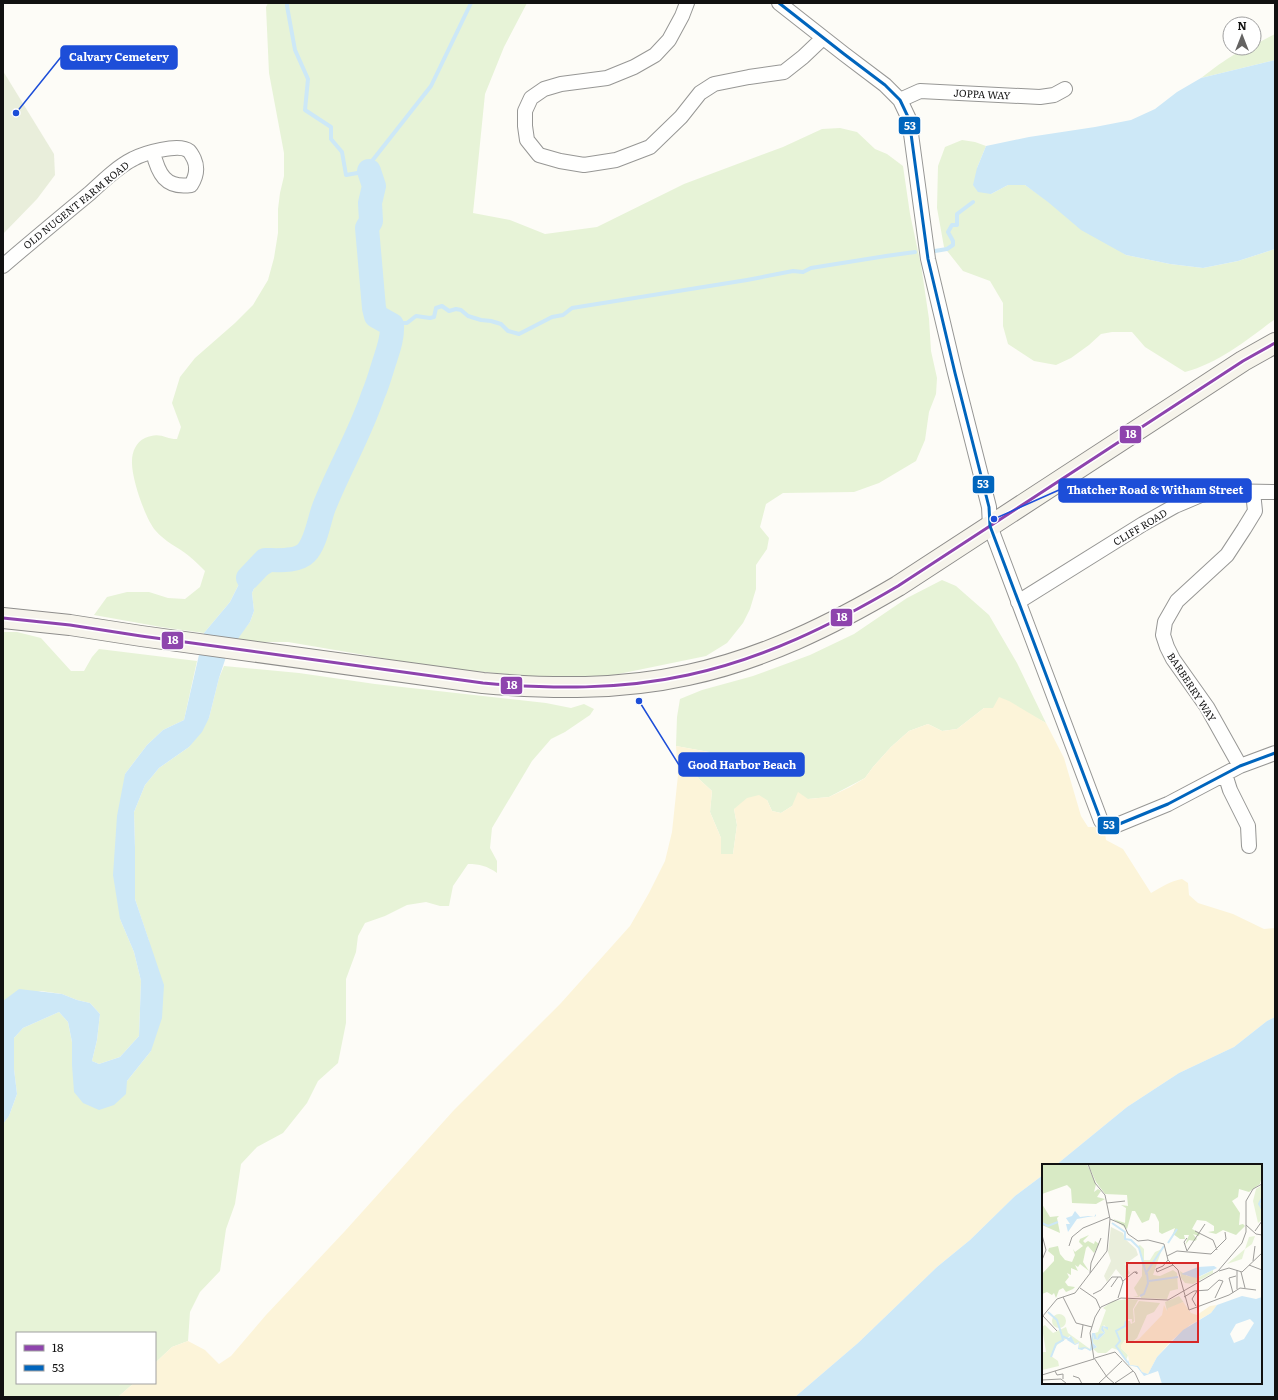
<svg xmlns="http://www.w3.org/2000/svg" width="1278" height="1400" font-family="Literata,serif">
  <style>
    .green { fill: #e7f3d7 }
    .sand { fill: #fcf4d9 }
    .cemetery { fill: #e9eedb }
    .water { fill: #cde8f7 }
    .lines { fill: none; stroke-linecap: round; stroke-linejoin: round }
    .stream { stroke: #cde8f7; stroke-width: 4 }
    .river { stroke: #cde8f7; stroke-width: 24 }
    .street-casing { stroke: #979795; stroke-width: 16 }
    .secondary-casing { stroke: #8e8d8b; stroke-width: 22 }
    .street { stroke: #fffffe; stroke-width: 14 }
    .secondary { stroke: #f6f4eb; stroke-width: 20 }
    .bus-1-casing { stroke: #fff; stroke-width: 6 }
    .bus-2-casing { stroke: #fff; stroke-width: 6 }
    .bus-1 { stroke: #8e44ad; stroke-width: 3 }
    .bus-2 { stroke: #0065bd; stroke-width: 3 }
    .labels { text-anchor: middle; stroke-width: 4; stroke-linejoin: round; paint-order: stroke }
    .street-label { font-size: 10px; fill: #111; stroke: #fff }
    .inset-river { fill: none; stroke: #cde8f7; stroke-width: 2 }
    .inset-road { fill: none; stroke: #9f9e9b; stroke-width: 1 }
    .view { fill: #d62828; fill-opacity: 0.15; stroke: #d62828; stroke-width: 2 }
    .inset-edge { fill: none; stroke: #111; stroke-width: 2 }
    .leader { fill: none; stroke: #1d4ed8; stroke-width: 1.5 }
    .callout-dot { fill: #1d4ed8; stroke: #fff; stroke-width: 1.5 }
    .callout { fill: #1d4ed8; stroke: #1d4ed8; stroke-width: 1.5 }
    .callout-label { font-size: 11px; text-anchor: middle; font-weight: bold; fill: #fff }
    .line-badge { stroke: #fff; stroke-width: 1.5 }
    .badge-label { font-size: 11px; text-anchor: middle; font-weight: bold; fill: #fff }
  </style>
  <rect width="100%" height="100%" fill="#fdfcf7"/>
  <path class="green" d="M268,3H527L504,47L485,94L473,213L510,220L545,234L597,227L684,184L783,147L822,129L840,128L857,132L875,149L887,154L903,166L910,214L921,265L929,319L931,351L937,378L936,394L929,412L925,440L916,461L879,483L854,492L783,493L766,504L760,527L769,538L767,549L756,565V589L750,609L743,623L727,643L706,656L604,677L531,676L441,668L288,642H250L237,638L250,622L254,611L252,593L258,580L251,560L230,602L204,633L161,627L94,615L107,597L127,592H149L168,598L185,599L200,587L205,571C200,566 195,561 189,556C178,547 165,542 155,530C145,518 131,477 132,461C132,452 136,442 145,438C160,431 165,439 177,439L181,427L172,403L180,377L195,358L235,323L253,305L268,280L274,258L278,233V209L280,193L284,176V153L269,73L266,7Z
    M1275,34V60L1201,78C1215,68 1238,48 1254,48V45Z
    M962,140L975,142L986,146L977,168L991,194L1008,185H1025L1126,255L1170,264L1203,268L1238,261L1275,249V319C1247,340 1219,363 1185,372L1145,347L1132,332H1112L1101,334L1089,345L1071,358L1056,365L1034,361L1008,344L1003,326V303L990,281L963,271L944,247L937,208L938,166L945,147Z
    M942,580L956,586L989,615L1017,663L1046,723L1029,714L993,708H984L957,729L942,731L928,724L909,731L891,747L873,767L865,778L829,797L808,799L792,806L781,813L772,811L767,800L734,809L737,825L733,854H721V838L710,812L712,791L700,780L694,772L700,770L709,771V752L676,746L677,717L680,699L702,690L753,676L810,655L854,634L907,598Z
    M3,632H17L41,638L71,671H84L92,657L99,649L197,661L184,720L163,730L147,745L125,774L120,919L134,952L141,981L139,1036L120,1057L99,1064L92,1061L97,1040L100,1014L90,1003L77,1000L62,994L41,991L3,1001Z
    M224,666L299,673L375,684L546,703L571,708L584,704L594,709L590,715L565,732L551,739L532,761L492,828L490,848L497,861V873C487,866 480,864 468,864L453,886L449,906H440L426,902L407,905L385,916L365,923L358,936L356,952L346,979V1023L338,1063L318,1081L307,1103L283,1133L257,1147L241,1164L235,1204L226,1229L220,1271L200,1292L190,1312L188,1341L172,1347L155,1363V1333H17V1383H134L118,1397H4L3,1396V1124L9,1116L17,1094L14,1069V1038L23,1028L59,1012L68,1022L72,1042V1065L127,1081L151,1051L149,941L135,899V848L134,812L145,785L159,768L189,747L209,718L219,678Z"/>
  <path class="sand" d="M999,697L1009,701L1046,723L1064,758L1081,816L1088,827H1097L1105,833L1106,840L1123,849L1151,893C1162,887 1170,881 1182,879L1188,883L1189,895L1198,903L1233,914L1264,929L1275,928V1017L1267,1021L1234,1047L1179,1073L1127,1107L1056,1165H1043V1175L1015,1196L970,1240L937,1267L858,1343L795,1397H118L134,1383H155V1363L172,1347L188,1341L205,1350L219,1364L231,1356L266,1315L345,1231L454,1110L561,1003L630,926L649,893L665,861L672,832L678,775L676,746L709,752L714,765L709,771L700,770L694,772L700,780L712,791L710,812L721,838V854H733L737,825L734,809L747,798L759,795L767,800L772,811L781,813L792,806L798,792L808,799L829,797L850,787L865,778L873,767L891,747L909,731L928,724L942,731L957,729L984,708H993Z"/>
  <path class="cemetery" d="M3,71L54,154L55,175L37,199L3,234Z"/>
  <path class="water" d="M1275,60V249L1238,261L1203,268L1170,264L1126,255L1081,230L1048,202L1025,185H1008L991,194L978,192L973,185L977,168L986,146L1029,137L1095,127L1131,120L1155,109L1177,92L1201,78Z
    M265,555L274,557V571L258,580L252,593L254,611L250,622L227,654L219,678L209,718L202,732L189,747L159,768L145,785L134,812L135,848V899L164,985L162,1018L151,1051L127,1081L126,1094L114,1105L99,1110L83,1103L74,1092L72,1065V1042L68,1022L59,1012L23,1028L14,1038V1069L17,1094L9,1116L3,1124V1001L19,989L62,994L77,1000L90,1003L100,1014L97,1040L92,1061L99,1064L120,1057L139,1036L141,981L134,952L120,919L113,875L117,816L125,774L147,745L163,730L184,720L204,633L230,602L251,560Z
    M1275,1017V1397H795L858,1343L937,1267L970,1240L1015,1196L1043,1175V1383H1261V1165H1056L1127,1107L1179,1073L1234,1047L1267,1021Z"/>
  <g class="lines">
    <path class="stream" d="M287,3V6L295,50L308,79L305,110L331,127V139L342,152L346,175L369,171L372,161L431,86L471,3
      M935,251L947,249L953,245V241L948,232L952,225H957V214L973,202
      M392,325L399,323H407L416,316L430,318L434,317L436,308L442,306L449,311L456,309L461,310L468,316L481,320L491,321L501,324L508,331L519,334L552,317L563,315L572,308L747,280L793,271L803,272L811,268L886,256L915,252"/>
    <path class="river" d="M248,578L265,560C278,560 297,562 306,553C316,543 319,520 324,507C339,469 360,434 373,395C377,386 380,376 383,366C387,353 393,339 392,325L376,316L374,308L367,228L371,221L370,203L374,186L369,171"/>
    <defs>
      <path id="street" d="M687,3L682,16L669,40L655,55L634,67L607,78L561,84L544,89L531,98L525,111V126L527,140L539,155L560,161L584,165L616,160L650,147L681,117L700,93L714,84L749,77L784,72L803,57L823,38
        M779,3L844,54L885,85L900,100L909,119L928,259L955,373L989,507L990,526L1101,821L1112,827L1168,804L1240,766L1275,753
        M900,100L920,91L1040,97L1054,95L1065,89
        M3,266C32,241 61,217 90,193C103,181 117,167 133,159C144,153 179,143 189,151C191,153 193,157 194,159C198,168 196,177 191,185C165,189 158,173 153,152
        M1018,602L1143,524L1175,506L1201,495L1222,491L1275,492
        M1240,766L1207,707L1173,659L1167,647L1163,635L1165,622L1177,601L1227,555L1244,529L1255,511L1253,492
        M1225,774L1230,790L1248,826L1249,846"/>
      <path id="secondary" d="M3,618L70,625L141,636L483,683C551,689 620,690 688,675C763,659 832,625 898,586L1243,361L1275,343"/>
    </defs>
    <use href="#street" class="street-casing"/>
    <use href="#secondary" class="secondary-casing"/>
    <use href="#street" class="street"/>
    <use href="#secondary" class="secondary"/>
    <defs>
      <path id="bus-1" d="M3,618L70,625L141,636L483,683C551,689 620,690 688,675C763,659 832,625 898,586L1243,361L1275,343"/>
      <path id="bus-2" d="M779,3L844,54L885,85L900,100L909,119L928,259L955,373L989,507L990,526L1101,821L1112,827L1168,804L1240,766L1275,753"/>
    </defs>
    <use href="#bus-1" class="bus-1-casing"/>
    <use href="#bus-2" class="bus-2-casing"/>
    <use href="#bus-1" class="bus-1"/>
    <use href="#bus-2" class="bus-2"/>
  </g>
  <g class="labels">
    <g class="street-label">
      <text transform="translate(982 94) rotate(3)" y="4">JOPPA WAY</text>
      <text transform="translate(76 205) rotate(-39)" y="4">OLD NUGENT FARM ROAD</text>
      <text transform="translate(1140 527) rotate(-31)" y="4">CLIFF ROAD</text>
      <text transform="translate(1192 687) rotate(57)" y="4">BARBERRY WAY</text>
    </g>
  </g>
  <g transform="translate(1042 1164)">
    <rect width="220" height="220" fill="#fdfcf7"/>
    <path d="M220,21V56L216,59L211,37L214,25ZM213,72L210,80L203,85L200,95L185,100L203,85L207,73ZM98,81L102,85V96H108L113,88L120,85L111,111L118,112L131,106L135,109L136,125L128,127L125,135L99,134V131L97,133H91L96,132L92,124L100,112V97L96,82ZM171,106V109L151,120L143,119L139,114L138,107L145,112L157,113ZM137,132L143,140L141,138L125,147L123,138ZM87,135L96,136L91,145L92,157L90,159V155H85L82,164L86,157H88L89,160L93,158L92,145L97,137L118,139L112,148L105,151L95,174L89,179L83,176L79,184L86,191L84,196L90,205L76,186L70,184L64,189H56L51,185L55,183L51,179V171L52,175L56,176L63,169L61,163L66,165L62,161L59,166L62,169L54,175L53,169L56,168L64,146L61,144L71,137ZM10 157a7 7 0 1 1 14 0a7 7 0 1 1-14 0ZM3,161L11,169L24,163L26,169L48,185L37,184V178L33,180L28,172L15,181L9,192L16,197L17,202L0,206V188H4L0,163Z" fill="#e7f3d7"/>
    <path d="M0,0H45L54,20L52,28L56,25L59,27L55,33L63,35L54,40L30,39L29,25L25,21L0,30ZM46,0H220V12L218,20L207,28L197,25L196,33L190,37L198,49L197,61L201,60L203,62L194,71L181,66L174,70L166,68L172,67V62L164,57L155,56L150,65L158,69L157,72L151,70L155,75L153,77L147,76L143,81L147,71H142L143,75H138L131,70L133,64L120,70L117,68V58L113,50L109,49L107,56L100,59L93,47H90L85,65L71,55L83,59L84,44L79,41L86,42L85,31L63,30L54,18ZM0,40L8,53L17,52L15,54L18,69L0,61ZM47,71L41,77L43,79L46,77L52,80L53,77L57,80L52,89L46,82L44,84L41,98L47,107L38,100L36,103L33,101L36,107L29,104V111L25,109L27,113L23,118L26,122L33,123L31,125L24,128L21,124L17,126L14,134L12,129L10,131L5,128L0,130V110L12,97V92L6,87L7,84L16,82L18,90L23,96L30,98L33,91L31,85L33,88L41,82L37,78L38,75Z" fill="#d8eac5"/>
    <path d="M141,138L149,149L155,151L168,142L175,141L169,149L148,161L129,177L115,193L106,210L100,208L96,202L88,201L86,191L79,184V181L83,176L88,179L97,175L120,151L122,141L125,147L126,144Z" fill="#fcf4d9"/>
    <path d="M69,63L81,69L83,75L94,85L96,91L83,100L88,109L82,115L74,105L65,118L62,112L69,97L66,88Z" fill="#e9eedb"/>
    <path d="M33,47L38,53L46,52L52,53L54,50V52L52,53H46L35,55L26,68L24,60H28L24,54L30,52ZM172,102L175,104L154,114L139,110L156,103ZM200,132L214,135L220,133V220H120L116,207L102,212L95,203L86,201V196L88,201L96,202L100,208L106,210L115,193L141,166L169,149L175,141ZM208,155L212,159L202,175L192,179L188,170L194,160ZM60,162L66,163V166L61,163L63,169L56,176L52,175L51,171V179L55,183L48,187L43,184L40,186L36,185L37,179L33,181L25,176L29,172L33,180L37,178V184L43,183L48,185L50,169H53L55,175L57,170L62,169L59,166Z" fill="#cde8f7" fill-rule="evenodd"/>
    <path class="inset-river" d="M220,34L217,40L220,45M0,59L6,62L16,58M70,59L83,68V75L89,76L97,84L104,109L122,82M126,79L135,65M107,117L136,113M98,132L102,130L106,119L105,109M6,148L15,156L20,172M84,157L83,162L74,167L78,177L74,182L86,199M9,193L14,180L21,176L20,172L29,176"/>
    <path class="inset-road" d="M65,39L83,37M68,55L82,61L86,70L96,77L106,76L122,80L126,96L136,106L147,146L187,131L198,124L214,126M204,61L214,70L220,71M153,67L171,76L175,86M213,67L220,57M0,71L4,86L0,96M145,74L142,78L145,87L163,60M27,82L30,73L41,64L68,53M125,92L135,87L169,90L184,75L183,68M126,96L121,102L114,105L115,108L131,101M211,97L213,82M207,101L220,106M195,106V125M177,107L187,104L200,108L220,89M199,108L203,124M48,109L49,99L59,74M81,117L92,108H95V110L93,108M69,123L76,113M38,124L54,135L58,144M191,129L187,114L194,112M51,130L59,126L70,113H79L81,118L76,134M21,133L34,159L50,163M142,133L152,127L166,126L177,116L181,117L173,134M154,142L150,135L155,127M1,152L15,167M0,153L15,135L33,129L65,87L68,55L63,31L53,19L46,0M39,174L41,161M52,194L65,213L73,220M53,194L73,188L93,209L98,220M52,195L48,169L53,153L59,143L79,134L126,136L176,107L200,79L204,68V37L211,25L220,20M13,207L15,211L21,210V215M0,211L52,195M31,212L37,214L40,220M0,216L19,215L25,220M73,219L91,207M56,220L80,197"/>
    <path class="view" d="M85,99H156V178H85Z"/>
    <rect width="220" height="220" class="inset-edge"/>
  </g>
  <path class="leader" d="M16 113L61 57M994 519L1059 490M639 701L679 765"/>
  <g class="callout-dot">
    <circle cx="16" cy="113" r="4"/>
    <circle cx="994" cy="519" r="4"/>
    <circle cx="639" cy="701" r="4"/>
  </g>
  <g class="callout">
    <rect x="61" y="46" width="116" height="23" rx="4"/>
    <rect x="1059" y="479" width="192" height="23" rx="4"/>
    <rect x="679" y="753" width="125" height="23" rx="4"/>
  </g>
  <g class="callout-label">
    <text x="119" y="61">Calvary Cemetery</text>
    <text x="1155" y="494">Thatcher Road &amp; Witham Street</text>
    <text x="742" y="769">Good Harbor Beach</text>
  </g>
  <g class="line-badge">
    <rect x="898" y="116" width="23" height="19" rx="4" fill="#0065bd"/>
    <rect x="1119" y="425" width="23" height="19" rx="4" fill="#8e44ad"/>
    <rect x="972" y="475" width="23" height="19" rx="4" fill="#0065bd"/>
    <rect x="830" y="608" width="23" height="19" rx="4" fill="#8e44ad"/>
    <rect x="161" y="631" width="23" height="19" rx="4" fill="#8e44ad"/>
    <rect x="500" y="676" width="23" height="19" rx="4" fill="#8e44ad"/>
    <rect x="1097" y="816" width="23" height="19" rx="4" fill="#0065bd"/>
  </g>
  <g class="badge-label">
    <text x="910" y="130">53</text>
    <text x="1131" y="438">18</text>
    <text x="983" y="488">53</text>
    <text x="842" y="621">18</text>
    <text x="173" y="644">18</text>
    <text x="512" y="689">18</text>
    <text x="1109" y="829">53</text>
  </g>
  <rect width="1278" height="1400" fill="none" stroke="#111111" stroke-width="8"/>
  <rect x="16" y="1332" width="140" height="52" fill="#ffffff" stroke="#a0a0a0"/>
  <rect x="24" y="1345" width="20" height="6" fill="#8e44ad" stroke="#a0a0a0"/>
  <text x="52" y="1352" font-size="12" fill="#111111">18</text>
  <rect x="24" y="1365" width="20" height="6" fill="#0065bd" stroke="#a0a0a0"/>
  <text x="52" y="1372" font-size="12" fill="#111111">53</text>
  <g transform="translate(1242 36)"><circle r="19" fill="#ffffff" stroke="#a0a0a0"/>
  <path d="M0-3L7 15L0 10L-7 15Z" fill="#646362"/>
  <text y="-6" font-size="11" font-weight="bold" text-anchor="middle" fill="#111111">N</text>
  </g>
</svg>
